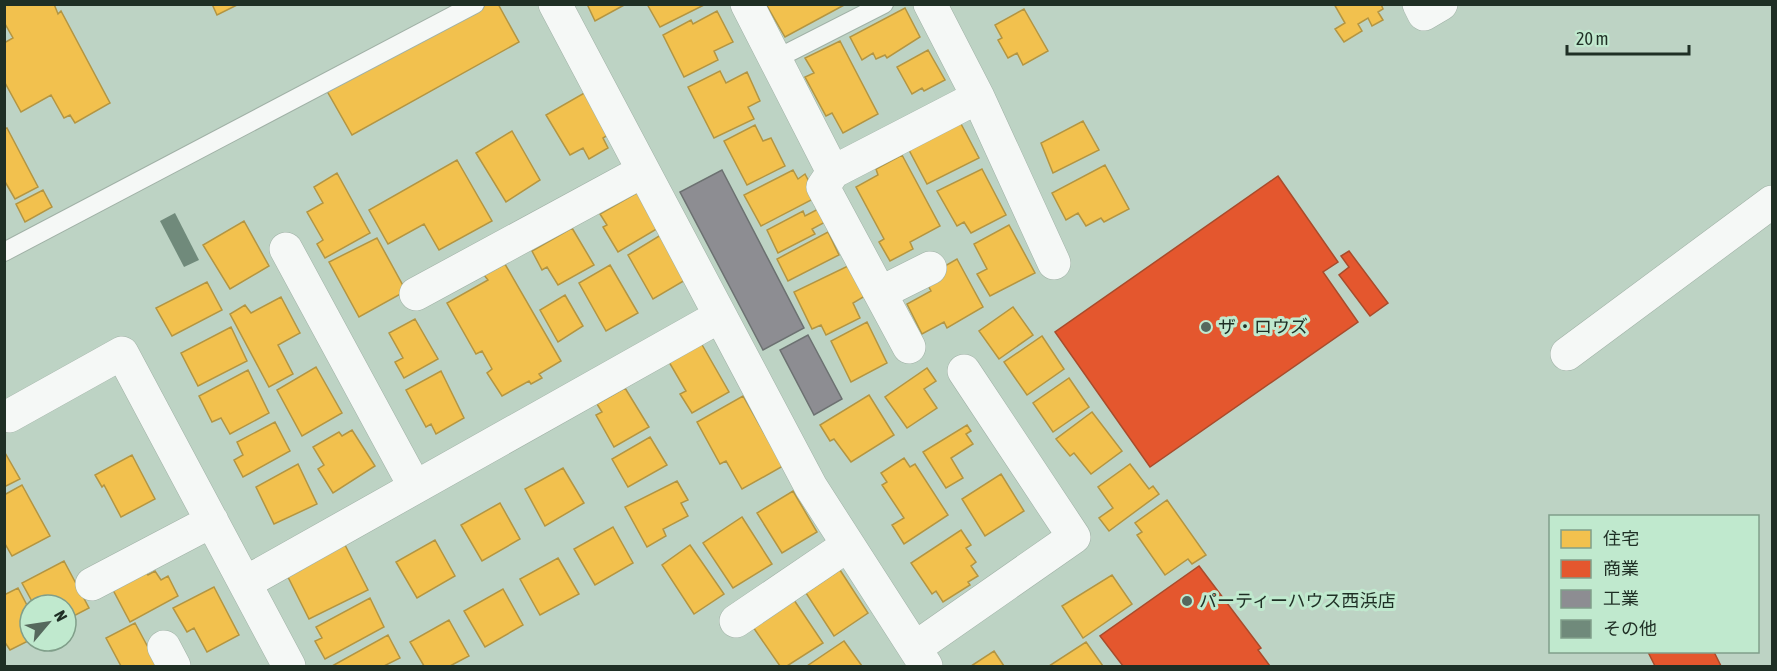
<svg xmlns="http://www.w3.org/2000/svg" width="1777" height="671" font-family="'Asap Condensed','Noto Sans JP',sans-serif">
  <style>
    .homes { fill: #f2c14e; stroke: #b39542; stroke-width: 1.5 }
    .shops { fill: #e4572e; stroke: #a94b2b; stroke-width: 1.5 }
    .industry { fill: #8d8d92; stroke: #6c7171; stroke-width: 1.5 }
    .building { fill: #708a7b }
    .lines { fill: none; stroke-linecap: round; stroke-linejoin: round }
    .service-casing { stroke: #a0b1a6; stroke-width: 20 }
    .minor-casing { stroke: #a0b1a6; stroke-width: 34 }
    .service { stroke: #f5f8f6; stroke-width: 18 }
    .minor { stroke: #f5f8f6; stroke-width: 33 }
    .poi-dot { fill: #56685d; stroke: #c0e9ce; stroke-width: 2 }
    .labels { text-anchor: middle; stroke-width: 6; stroke-linejoin: round; paint-order: stroke }
    .poi-label { font-size: 18px; fill: #1f2f25; stroke: #c0e9ce; text-anchor: start }
  </style>
  <rect width="100%" height="100%" fill="#bdd3c4"/>
  <path class="homes" d="M4,4H54L58,14L61,11L110,103L75,123L70,115L64,118L51,95L21,112L4,81V43L13,38L4,22Z
    M212,4H239L217,15Z
    M487,4H498L519,42L352,135L327,91Z
    M587,4H626L595,21Z
    M647,4H704V5L660,27Z
    M766,4H846L785,37Z
    M1334,4H1381L1383,9L1378,12L1383,20L1372,26L1368,18L1358,24L1362,31L1344,42L1335,29L1345,23Z
    M905,8L920,37L887,58L885,55L876,59L873,53L862,60L850,37Z
    M1024,9L1048,51L1023,65L1017,53L1008,58L998,40L1002,38L995,25Z
    M717,11L733,42L714,51L718,60L684,77L663,35L691,20L693,24Z
    M840,41L878,114L843,133L832,113L826,116L805,77L814,73L805,58Z
    M928,50L945,80L924,91L922,88L912,94L897,67Z
    M720,71L726,83L747,72L760,101L748,107L754,119L714,138L688,87Z
    M586,92L611,133L603,138L608,148L589,159L583,148L570,155L546,115Z
    M1083,121L1099,150L1053,173L1041,143Z
    M960,122L979,158L927,184L909,150Z
    M755,125L763,141L771,138L785,166L747,185L724,141Z
    M7,128L38,187L15,199L4,180V129Z
    M512,131L540,180L506,202L476,153Z
    M902,155L940,226L910,242L913,249L890,261L879,242L884,239L856,187L878,175L876,169Z
    M457,160L492,221L439,250L424,224L388,244L369,210Z
    M1105,165L1129,209L1104,222L1101,218L1086,226L1078,213L1066,220L1052,193Z
    M982,169L1006,215L971,233L964,222L957,226L937,191Z
    M793,170L798,179L805,174L817,197L761,226L744,195Z
    M337,173L370,233L325,258L317,244L323,240L307,212L323,203L314,187Z
    M43,190L52,207L25,222L16,204Z
    M640,191L660,227L618,252L603,227L607,225L600,214Z
    M822,207L829,220L812,229L815,234L778,253L767,230L803,211L805,216Z
    M244,221L269,266L230,289L203,245Z
    M1009,225L1035,273L990,296L977,274L987,269L974,244Z
    M572,228L594,265L558,285L547,267L542,270L532,251Z
    M828,232L839,255L788,281L777,259Z
    M664,233L692,276L653,299L628,255Z
    M377,238L406,291L359,317L329,262Z
    M957,259L983,307L947,328L944,322L922,334L907,304L931,291L924,278Z
    M505,264L561,361L539,374L542,378L531,384L529,381L502,396L487,373L492,369L482,351L476,354L447,303L488,280L484,275Z
    M610,265L638,313L606,331L579,283Z
    M850,265L865,296L853,303L860,318L826,335L821,325L812,329L794,292Z
    M207,282L222,310L172,336L156,308Z
    M565,295L583,326L558,342L540,310Z
    M281,297L300,333L278,345L293,374L269,387L230,314L245,305L251,313Z
    M1013,307L1033,335L999,359L979,331Z
    M415,319L438,359L404,378L395,362L403,358L389,333Z
    M867,322L887,363L851,382L831,341Z
    M231,327L247,361L198,386L181,353Z
    M1042,336L1064,369L1027,395L1004,362Z
    M701,343L729,392L692,413L680,394L686,391L669,362Z
    M316,367L342,413L302,436L277,390Z
    M927,368L936,381L924,389L937,408L907,428L885,397Z
    M248,370L269,413L230,434L221,418L212,422L199,396Z
    M441,371L464,418L436,434L431,424L426,427L406,390Z
    M1069,378L1089,407L1053,432L1033,403Z
    M625,388L649,427L614,447L596,415L602,412L597,404Z
    M869,395L894,435L851,462L834,439L830,441L820,425Z
    M743,396L783,466L742,489L726,461L720,464L697,422Z
    M1092,412L1122,451L1091,474L1074,453L1070,456L1056,439Z
    M275,422L290,451L243,477L234,460L243,455L237,442Z
    M967,425L971,431L966,434L973,444L951,458L963,478L946,488L923,452Z
    M352,430L375,466L333,493L318,469L324,465L313,447L339,432L342,436Z
    M650,437L667,465L628,487L612,459Z
    M4,451L20,479L4,487Z
    M132,455L155,499L121,517L104,485L102,487L95,475Z
    M904,458L910,467L915,464L948,515L904,544L892,525L904,518L882,485L887,482L881,473Z
    M298,464L317,504L274,524L256,487Z
    M1130,464L1149,489L1153,486L1159,494L1109,531L1099,518L1113,508L1098,487Z
    M563,468L584,503L545,526L525,489Z
    M1001,474L1024,511L985,536L962,499Z
    M677,481L688,500L681,503L688,516L663,529L666,536L647,547L625,507Z
    M22,485L50,536L12,556L4,542V495Z
    M793,491L817,532L782,553L757,513Z
    M1167,500L1206,555L1192,564L1188,559L1165,575L1137,535L1142,532L1135,523Z
    M500,503L520,539L482,561L461,525Z
    M742,517L772,564L733,588L703,543Z
    M613,527L633,563L595,585L574,549Z
    M961,530L971,545L966,548L976,562L971,566L978,576L968,582L970,585L943,602L936,591L932,594L911,563Z
    M435,540L455,576L417,598L396,562Z
    M344,543L368,590L309,619L286,573Z
    M690,545L724,594L694,614L662,565Z
    M558,558L579,594L540,615L520,579Z
    M64,561L89,608L66,620V605H58L54,599L43,605H34L22,583Z
    M146,570L148,575L155,571L161,580L168,576L178,596L130,622L112,588Z
    M840,570L868,613L834,636L806,593Z
    M1112,575L1132,604L1083,638L1062,606Z
    M214,587L239,635L207,652L194,628L187,632L173,608Z
    M18,588L30,611V640L10,650L4,641V595Z
    M503,589L523,625L485,647L464,611Z
    M370,598L384,627L325,659L315,641L322,638L316,627Z
    M794,600L823,643L787,666H780L753,627Z
    M449,620L469,656L450,666H424L410,642Z
    M135,623L158,666H121L106,638Z
    M388,635L400,658L384,666H332Z
    M844,641L862,666H807Z
    M1086,642L1103,666H1049Z
    M994,651L1004,666H971Z"/>
  <path class="shops" d="M1278,176L1338,262L1323,272L1358,322L1150,467L1055,332Z
    M1349,251L1388,303L1370,316L1339,275L1349,267L1341,256Z
    M1199,566L1261,648L1258,650L1270,666H1123L1100,636Z
    M1648,652H1714L1721,666H1655Z"/>
  <path class="industry" d="M722,170L804,328L763,350L680,192Z
    M808,335L842,399L814,415L780,350Z"/>
  <path class="building" d="M175,213L199,260L184,267L160,221Z"/>
  <g class="lines">
    <defs>
      <path id="service" d="M776,59L884,4
        M4,252L475,4"/>
      <path id="minor" d="M555,4L811,487L926,666
        M747,4L833,172L978,97
        M930,4L978,97L1054,263
        M1419,4L1424,14L1441,4
        M833,172L823,187L909,347
        M286,249L415,487
        M880,293L930,268
        M416,294L643,171
        M1567,354L1772,202
        M9,416L122,353L289,666
        M245,583L720,316
        M92,584L212,521
        M736,621L848,545
        M164,647L174,666
        M915,648L1074,537L964,371"/>
    </defs>
    <use href="#service" class="service-casing"/>
    <use href="#minor" class="minor-casing"/>
    <use href="#service" class="service"/>
    <use href="#minor" class="minor"/>
  </g>
  <g class="poi-dot">
    <circle cx="1206" cy="327" r="6"/>
    <circle cx="1187" cy="601" r="6"/>
  </g>
  <g class="labels">
    <g class="poi-label">
      <text x="1218" y="333">ザ・ロウズ</text>
      <text x="1199" y="607">パーティーハウス西浜店</text>
    </g>
  </g>
  <rect width="1777" height="671" fill="none" stroke="#1f2f25" stroke-width="12"/>
  <rect x="1549" y="515" width="210" height="138" fill="#c0e9ce" stroke="#809f8a" stroke-width="1.5"/>
  <rect x="1561" y="530" width="30" height="18" fill="#f2c14e" stroke="#809f8a" stroke-width="1.5"/>
  <text x="1603" y="545" font-size="18" fill="#1f2f25">住宅</text>
  <rect x="1561" y="560" width="30" height="18" fill="#e4572e" stroke="#809f8a" stroke-width="1.5"/>
  <text x="1603" y="575" font-size="18" fill="#1f2f25">商業</text>
  <rect x="1561" y="590" width="30" height="18" fill="#8d8d92" stroke="#809f8a" stroke-width="1.5"/>
  <text x="1603" y="605" font-size="18" fill="#1f2f25">工業</text>
  <rect x="1561" y="620" width="30" height="18" fill="#708a7b" stroke="#809f8a" stroke-width="1.5"/>
  <text x="1603" y="635" font-size="18" fill="#1f2f25">その他</text>
  <g transform="translate(48 623) rotate(61)"><circle r="28" fill="#c0e9ce" stroke="#809f8a" stroke-width="1.5"/>
  <path d="M0-4.5L10 22L0 15L-10 22Z" fill="#56685d"/>
  <text y="-9" font-size="16" font-weight="bold" text-anchor="middle" fill="#1f2f25">N</text>
  </g>
  <path d="M1567 45v9h122v-9" fill="none" stroke="#1f2f25" stroke-width="3"/>
  <text x="1576" y="45" font-size="18" fill="#1f2f25" stroke="#c0e9ce" stroke-width="4.5" paint-order="stroke">20 m</text>
</svg>
